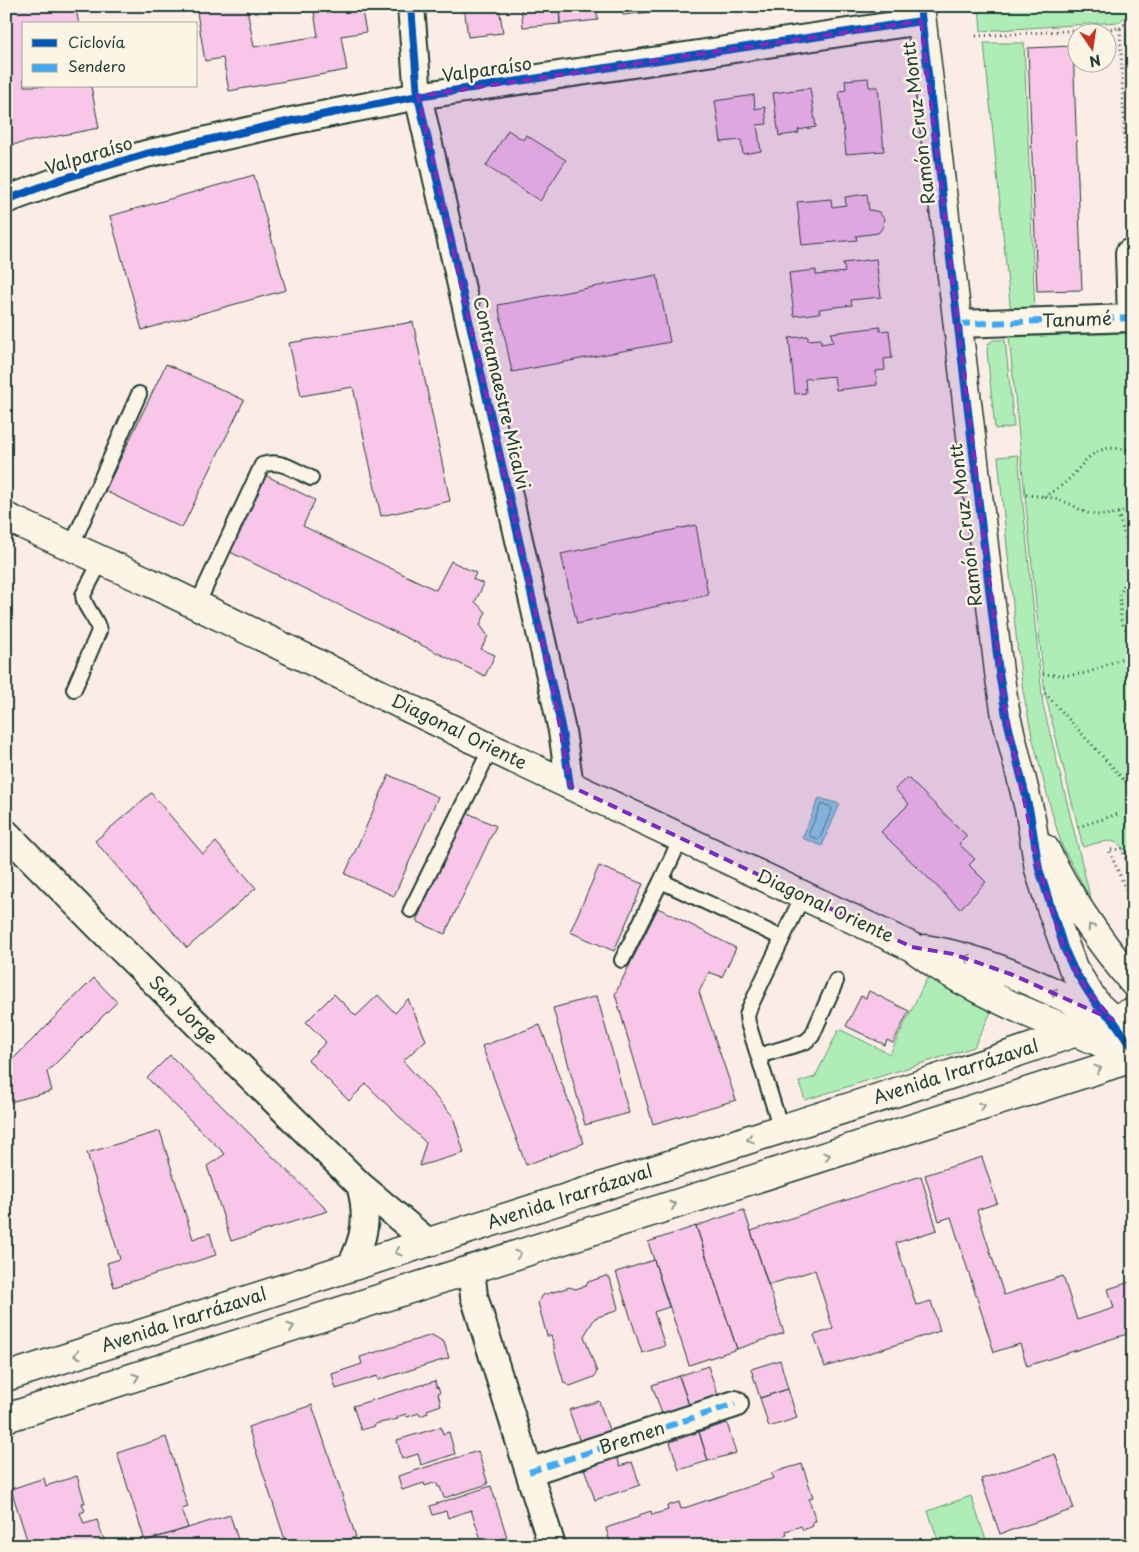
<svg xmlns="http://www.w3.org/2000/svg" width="1139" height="1552" font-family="'Playpen Sans',sans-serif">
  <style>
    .green { fill: #aeeeb6; stroke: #669675 }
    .water { fill: #85d5e1; stroke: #5c989c }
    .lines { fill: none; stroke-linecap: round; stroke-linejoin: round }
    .shore { stroke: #487a79; stroke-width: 1 }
    .building { fill: #f7c6e8; stroke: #1f3d34 }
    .service-casing { stroke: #1f3d34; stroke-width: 18 }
    .minor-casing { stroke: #1f3d34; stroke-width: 30 }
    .tertiary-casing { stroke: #1f3d34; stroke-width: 31 }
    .secondary-casing { stroke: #1f3d34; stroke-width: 31 }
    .primary-casing { stroke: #1f3d34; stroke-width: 31 }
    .path { stroke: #1f3d34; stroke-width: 3; stroke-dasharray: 1 4; stroke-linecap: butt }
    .service { stroke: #fcf5e5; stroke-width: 14 }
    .minor { stroke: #fcf5e5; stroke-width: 26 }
    .tertiary { stroke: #fcf5e5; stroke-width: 28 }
    .secondary { stroke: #fcf5e5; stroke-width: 28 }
    .primary { stroke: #fcf5e5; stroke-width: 28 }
    .quiet { stroke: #3fa9f5; stroke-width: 6; stroke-dasharray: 12 6; stroke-linecap: butt }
    .cycleway-casing { stroke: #fcf5e5; stroke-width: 11 }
    .cycleway { stroke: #0057b8; stroke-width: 8 }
    .oneway { stroke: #8e998c }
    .marked { fill: #7b2cbf; fill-opacity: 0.2; stroke: #7b2cbf; stroke-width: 4; stroke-dasharray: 10 6; stroke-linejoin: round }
    .labels { text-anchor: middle; stroke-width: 5; stroke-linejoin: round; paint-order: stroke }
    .street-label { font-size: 18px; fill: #1f3d34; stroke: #fcf5e5 }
  </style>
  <rect width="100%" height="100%" fill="#fbece6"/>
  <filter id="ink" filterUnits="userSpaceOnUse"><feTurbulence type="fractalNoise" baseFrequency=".02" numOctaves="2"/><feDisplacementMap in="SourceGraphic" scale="10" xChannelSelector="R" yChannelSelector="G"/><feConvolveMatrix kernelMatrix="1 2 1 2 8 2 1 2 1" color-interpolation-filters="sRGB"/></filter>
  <g filter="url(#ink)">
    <path class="green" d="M979,6H1133V10L1119,22L981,31Z
      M1133,25V163H1131L1126,31Z
      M984,43H1024L1035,313L1011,314Z
      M1133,333V867C1119,836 1114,838 1083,847L1045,693L1009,337Z
      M993,340H1005L1014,427L995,429L987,351L988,344Z
      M1018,455L1043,705L1091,900L1062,846L1052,813L1032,736L1023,691L1017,644L998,457Z
      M927,978L992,1010L974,1047L805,1100L799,1082L815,1077L839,1029L890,1054Z
      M971,1496L988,1546H940L928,1511Z"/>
    <path class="water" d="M819,798L840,804L822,846L802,838Z"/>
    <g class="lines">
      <path class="shore" d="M821,805C824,804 831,806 832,809L820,838L818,839L810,836L809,834Z"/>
    </g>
    <path class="building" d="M6,6H75L79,24H24V86H91L99,128L6,146Z
      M196,6H262L247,9L254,47L318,36L313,6H361L366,32L341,36L347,70L229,91L223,58L205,61Z
      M464,6H499L503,33L468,37Z
      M521,6H559L560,24L523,27Z
      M559,6H596L598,20L560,24Z
      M622,6H659L660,11L623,15Z
      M659,6H697V7L660,11Z
      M1073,46L1082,290L1037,291L1028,48Z
      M868,78L869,87H878L884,151L846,154L839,91L846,90L845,80Z
      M810,88L816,127L798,130L799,133L779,136L773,93Z
      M754,95L755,109L765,107L767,124L757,125L761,151L743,154L741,140L721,142L715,101Z
      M508,130L523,140L526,135L566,160L540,201L486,166Z
      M254,175L286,290L142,330L110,216Z
      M867,194L869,210H871L879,212L884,219L883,227L878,233L856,236L857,240L802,245L797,202L831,199L832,207L846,205L845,197Z
      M876,259L881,297L851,300L852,305L819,309L820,313L794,316L789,273L816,270V275L845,272L843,263Z
      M657,275L670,342L512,372L498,305Z
      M413,322L450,501L381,516L353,387L301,396L289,343Z
      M880,327V331L889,330L892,358L884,359L885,370L876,371L877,385L836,390L834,376L805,379L806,393L795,394L789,338L808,336V340L821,339V344L833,342L831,333Z
      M166,364L244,400L182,528L105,491Z
      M263,474L315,500L303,526L436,590L451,561L476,573L473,579L484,584L475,602L486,612L480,625L488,636L481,649L495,655L485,676L226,550Z
      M696,525L708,595L577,624L561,554Z
      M389,775L438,797L394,896L345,874Z
      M907,777L967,836L959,844L975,859L969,865L986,882L960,909L881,832L909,804L895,789Z
      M151,793L203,854L216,842L256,888L187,948L95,841Z
      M466,812L496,826L445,934L416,921Z
      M599,866L643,884L614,951L570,932Z
      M658,908L736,948L722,977L709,972L699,992L736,1100L653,1124L615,994Z
      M94,978L117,1002L47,1072L52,1091L6,1103V1066Z
      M869,991L909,1011L893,1043L887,1040L885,1045L846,1026L861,996L866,998Z
      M334,994L356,1016L378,995L395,1013L408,999L426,1040L403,1061L453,1116L464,1153L419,1166L426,1143L366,1084L349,1101L308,1060L326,1042L306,1022Z
      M597,996L629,1113L585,1125L553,1008Z
      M540,1025L584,1143L526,1165L482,1046Z
      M170,1055L328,1211L231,1241L207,1166L225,1154L147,1078Z
      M160,1131L193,1239L210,1233L216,1255L114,1287L107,1263L120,1259L87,1153Z
      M982,1157L997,1203L977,1210L1004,1295L1063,1276L1077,1320L1114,1308L1108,1289L1133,1281V1332L1027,1366L1020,1344L994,1352L951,1217L939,1221L925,1175Z
      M921,1176L937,1230L896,1243L916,1305L931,1301L940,1331L825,1367L814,1335L833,1329L815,1270L768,1285L751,1231Z
      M744,1210L784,1333L737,1349L696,1226Z
      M696,1226L737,1349L689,1365L648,1242Z
      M654,1260L669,1307L654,1312L665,1346L642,1353L616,1272Z
      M606,1276L610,1278L618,1308L616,1311L595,1318L584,1336L597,1372L594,1377L570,1386L564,1383L554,1349V1345L551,1336H547L538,1303L543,1295L570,1287L575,1289L586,1286L588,1282Z
      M432,1335L444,1342L449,1358L378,1380L377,1376L336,1389L332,1374L362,1364L360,1357Z
      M780,1360L788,1389L760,1398L751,1369Z
      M708,1366L718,1395L689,1405L679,1376Z
      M679,1376L689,1405L662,1414L652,1385Z
      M435,1381L437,1388L438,1387L440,1392L438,1393L441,1405L427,1410L428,1413L420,1416L419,1413L407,1417L406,1414L397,1417L398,1419L375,1424V1426L361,1430L353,1406Z
      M788,1389L797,1418L769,1427L760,1398Z
      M599,1401L610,1433L580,1442L569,1410Z
      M312,1405L356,1537L328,1546H287L248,1427Z
      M727,1423L736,1453L708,1461L699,1432Z
      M441,1427L443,1434L449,1432L455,1454L421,1465L418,1454L402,1459L397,1440Z
      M699,1432L708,1461L679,1470L670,1442Z
      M166,1437L188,1507L182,1509L188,1528L145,1541L117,1453Z
      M478,1451L488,1484L444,1498L440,1487H438L436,1482L425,1486L424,1483L402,1490L398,1476Z
      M1055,1454L1074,1509L1000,1534L981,1479Z
      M617,1457L620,1466L632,1462L640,1485L595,1500L584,1468Z
      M802,1464L813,1497L809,1499L816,1521L812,1522L813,1526L803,1530L801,1526L786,1531L787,1535L755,1546H611L606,1528L639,1517V1515L651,1511L652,1515L668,1510L667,1506L679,1502L681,1509L774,1478L771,1473Z
      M77,1476L85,1503H82L85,1511L80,1513L84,1524L97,1520L106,1546H29L11,1489L44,1478L46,1486Z
      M491,1486L507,1537L483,1545L471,1510L448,1518L446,1511L433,1515L430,1506Z
      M230,1515L240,1546H146L145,1541Z
      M507,1541L509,1546H492Z"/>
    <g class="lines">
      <defs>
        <path id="service" d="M71,547L139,394
          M197,605L262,465C281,459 294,470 311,478
          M74,689L99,631C97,617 84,609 83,595L101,561
          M681,838L661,881L782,938
          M411,910L491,748
          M622,960L661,881
          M758,1056L805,1042L812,1036L836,981
          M781,1129L748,1023L747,1016L749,1009L803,895"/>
        <path id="minor" d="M411,6L418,96L555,698L562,731L570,786
          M6,200L62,179L146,154L291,121L418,96L921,21
          M958,324L1131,318L1129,253
          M6,833L109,937L360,1185L429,1243
          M350,1267C365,1239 369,1216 360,1185
          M471,1269L474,1296L552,1546
          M529,1472L735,1404"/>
        <path id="tertiary" d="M920,6L999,672L1006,716L1030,813L1039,869L1051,908L1073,968L1088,992L1097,1005L1113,1020
          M1045,849C1068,897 1099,941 1133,982"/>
        <path id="secondary" d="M6,517L149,582L491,748L912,947C922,954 932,962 943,969C1001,1005 1069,1030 1133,1055
          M925,949C991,959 1053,992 1113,1020L1128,1024"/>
        <path id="primary" d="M6,1377C239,1303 471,1229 703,1154C847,1108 991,1063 1133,1012
          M6,1418L1133,1058"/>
      </defs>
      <use href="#service" class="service-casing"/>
      <use href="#minor" class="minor-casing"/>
      <use href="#tertiary" class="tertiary-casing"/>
      <use href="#secondary" class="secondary-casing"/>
      <use href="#primary" class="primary-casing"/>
      <path class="path" d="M1120,28L1133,17
        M976,36L1120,28L1126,170
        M1026,495C1039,496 1053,497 1065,502C1071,504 1077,508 1083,511C1101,519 1116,514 1133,507
        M1044,497C1052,492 1060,487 1067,481C1080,469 1086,454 1105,449C1114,447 1124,450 1133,450
        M1118,513L1130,553L1128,575L1120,595L1121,621L1133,642
        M1043,674C1055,675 1068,676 1080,674C1098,671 1115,660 1133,654
        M1045,693L1133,790
        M1078,827L1118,814
        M1133,877L1122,849L1109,850L1133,906"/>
      <use href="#service" class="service"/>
      <use href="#minor" class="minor"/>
      <use href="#tertiary" class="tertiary"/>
      <use href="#secondary" class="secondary"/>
      <use href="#primary" class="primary"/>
      <path class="quiet" d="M958,324L1131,318L1129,253
        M529,1472L735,1404"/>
      <defs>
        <path id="cycleway" d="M411,6L418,96L555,698L562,731L570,786
          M920,6L999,672L1006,716L1030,813L1039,869L1064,948L1073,968L1088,992L1097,1005L1113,1020L1133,1048
          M6,200L62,179L146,154L291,121L418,96L921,21"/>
      </defs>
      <use href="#cycleway" class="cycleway-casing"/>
      <use href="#cycleway" class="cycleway"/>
    </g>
    <defs><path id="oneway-chevron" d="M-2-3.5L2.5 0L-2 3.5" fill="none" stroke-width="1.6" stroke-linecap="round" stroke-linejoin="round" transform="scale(1.25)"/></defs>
    <g class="oneway">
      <use href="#oneway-chevron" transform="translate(1091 927) rotate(-124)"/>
      <use href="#oneway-chevron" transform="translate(967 958) rotate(-163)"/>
      <use href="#oneway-chevron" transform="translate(1053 992) rotate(-155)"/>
      <use href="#oneway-chevron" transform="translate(1098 1069) rotate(-18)"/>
      <use href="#oneway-chevron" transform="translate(982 1106) rotate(-18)"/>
      <use href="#oneway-chevron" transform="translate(750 1139) rotate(162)"/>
      <use href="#oneway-chevron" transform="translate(827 1156) rotate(-18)"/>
      <use href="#oneway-chevron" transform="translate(673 1205) rotate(-18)"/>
      <use href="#oneway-chevron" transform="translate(398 1252) rotate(163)"/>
      <use href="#oneway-chevron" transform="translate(518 1254) rotate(-18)"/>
      <use href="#oneway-chevron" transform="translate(291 1327) rotate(-18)"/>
      <use href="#oneway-chevron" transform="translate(77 1355) rotate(162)"/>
      <use href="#oneway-chevron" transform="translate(136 1377) rotate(-18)"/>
    </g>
  </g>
  <path class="marked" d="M921,21L1006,716L1039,869L1064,948L1088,992L1113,1020L1013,975L953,954L912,947L570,786L555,698L418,96Z"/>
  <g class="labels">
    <g class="street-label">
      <text transform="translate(487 70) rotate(-8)" y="6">Valparaíso</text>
      <text transform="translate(919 123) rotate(-97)" y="6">Ramón Cruz Montt</text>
      <text transform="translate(89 156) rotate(-17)" y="6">Valparaíso</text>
      <text transform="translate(1077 320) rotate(-2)" y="6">Tanumé</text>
      <text transform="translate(501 393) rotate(77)" y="6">Contramaestre Micalvi</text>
      <text transform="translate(966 525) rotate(-97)" y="6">Ramón Cruz Montt</text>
      <text transform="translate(459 732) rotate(26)" y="6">Diagonal Oriente</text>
      <text transform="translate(825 906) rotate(25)" y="6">Diagonal Oriente</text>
      <text transform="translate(183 1010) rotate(45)" y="6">San Jorge</text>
      <text transform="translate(956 1072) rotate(-18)" y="6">Avenida Irarrázaval</text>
      <text transform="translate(570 1197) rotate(-18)" y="6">Avenida Irarrázaval</text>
      <text transform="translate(184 1320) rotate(-18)" y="6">Avenida Irarrázaval</text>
      <text transform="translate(632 1438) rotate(-18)" y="6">Bremen</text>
    </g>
  </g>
  <rect width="1139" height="1552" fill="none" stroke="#fcf5e5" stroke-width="25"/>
  <rect x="12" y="12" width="1114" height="1527" fill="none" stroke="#1f3d34" stroke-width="2" filter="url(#ink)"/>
  <rect x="22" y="22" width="175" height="65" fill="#fcf5e5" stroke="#a4ab9e"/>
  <rect x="32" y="39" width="25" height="8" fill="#0057b8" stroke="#a4ab9e"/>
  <text x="68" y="48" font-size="15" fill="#1f3d34">Ciclovía</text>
  <rect x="32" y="64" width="25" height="8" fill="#3fa9f5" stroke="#a4ab9e"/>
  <text x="68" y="72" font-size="15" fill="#1f3d34">Sendero</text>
  <g transform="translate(1092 48) rotate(167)"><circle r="24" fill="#fcf5e5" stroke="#a4ab9e"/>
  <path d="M0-4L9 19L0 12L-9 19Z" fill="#c8321e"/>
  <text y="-8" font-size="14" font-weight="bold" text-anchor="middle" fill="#1f3d34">N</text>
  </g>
</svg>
